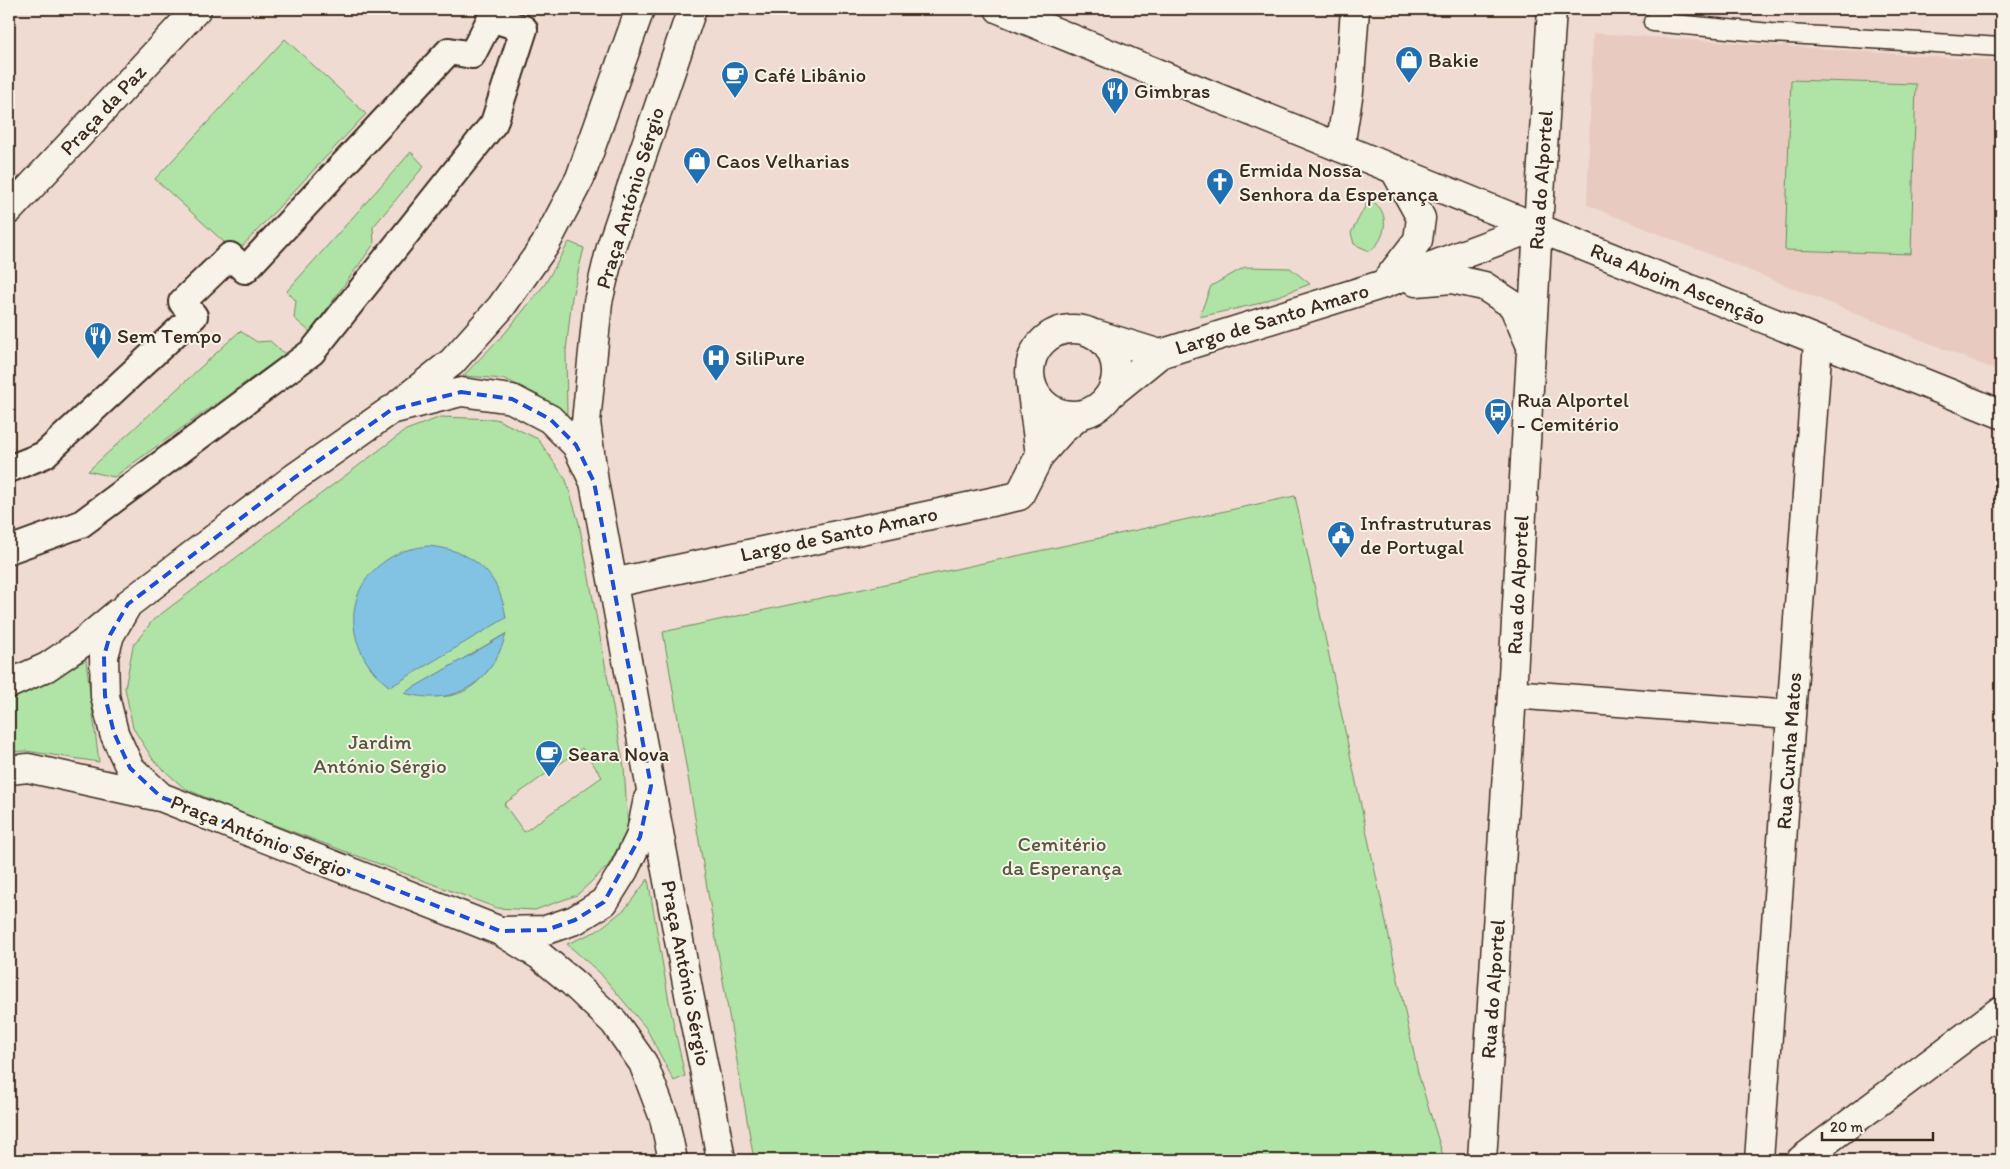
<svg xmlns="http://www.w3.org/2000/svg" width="2010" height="1169" font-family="Itim,sans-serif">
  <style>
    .built { fill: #e9cac0 }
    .green { fill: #afe4a6; stroke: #758762; fill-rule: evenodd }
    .water { fill: #82c2e3; stroke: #668594 }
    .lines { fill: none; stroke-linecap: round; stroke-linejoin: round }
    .service-casing { stroke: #3b2a1e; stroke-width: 21 }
    .pedestrian-casing { stroke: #3b2a1e; stroke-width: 30 }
    .minor-casing { stroke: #3b2a1e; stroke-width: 31 }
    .tertiary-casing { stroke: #3b2a1e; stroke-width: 31 }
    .secondary-casing { stroke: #3b2a1e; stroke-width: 31 }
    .service { stroke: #f7f3e8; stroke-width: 18 }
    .pedestrian { stroke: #f7f3e8; stroke-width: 26 }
    .minor { stroke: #f7f3e8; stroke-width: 28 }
    .tertiary { stroke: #f7f3e8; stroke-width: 28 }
    .secondary { stroke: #f7f3e8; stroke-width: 28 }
    .marked { fill: none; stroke: #1d4ed8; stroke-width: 4; stroke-dasharray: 10 6; stroke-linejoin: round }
    .labels { text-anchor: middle; stroke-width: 4; stroke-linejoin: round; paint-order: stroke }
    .poi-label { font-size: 21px; fill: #3b2a1e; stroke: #f7f3e8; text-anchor: start }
    .street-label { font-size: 21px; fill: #3b2a1e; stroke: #f7f3e8 }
    .park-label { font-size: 21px; fill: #585840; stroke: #f7f3e8 }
  </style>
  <rect width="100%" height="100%" fill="#efdbd1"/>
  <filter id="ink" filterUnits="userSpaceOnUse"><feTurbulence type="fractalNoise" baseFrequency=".02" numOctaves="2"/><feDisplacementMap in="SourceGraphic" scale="10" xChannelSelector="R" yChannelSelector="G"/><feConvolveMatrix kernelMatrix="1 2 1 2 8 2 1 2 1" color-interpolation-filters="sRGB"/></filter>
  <g filter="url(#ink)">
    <path class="built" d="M1593,33L2001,61V372L1587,205Z"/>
    <path class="green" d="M285,39L366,114L236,253L155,179Z
      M1791,80L1916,84L1911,254L1785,250Z
      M411,152L424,166L373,227L374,244L310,332L294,318L296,301L287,291Z
      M1369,199C1372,201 1377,204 1379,207C1390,220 1383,244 1369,251L1354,244L1351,233Z
      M569,242L584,248L572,297L566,351L567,417L538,395L505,379L463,376L505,333L545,284Z
      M1245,267L1290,268L1310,284L1257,304L1199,317L1211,286Z
      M240,331L257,342L270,341L285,354L114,477L88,471Z
      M441,417L496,419L538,439L566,480L579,523L624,767L628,828L608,866L577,895L535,910L497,908L229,808L184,788L154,761L133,728L125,688L133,646L153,620L406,430ZM505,634C500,660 477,693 448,696C434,698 418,694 405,693ZM582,748L602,777L524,832L504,804Z
      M1295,496L1418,1073L1444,1159L754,1160L663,632Z
      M86,660L99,762L26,751L9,752V701Z
      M648,879L670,1007L685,1076L674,1081L646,1028L600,973L567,944L597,931L625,909Z"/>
    <path class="water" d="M427,546C472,549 500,573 506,618L390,687C342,651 339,582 397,554C406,549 417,548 427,546Z
      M506,634C492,684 454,707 404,693Z"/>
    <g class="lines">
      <defs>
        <path id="service" d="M1653,22L1771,33L2001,47"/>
        <path id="pedestrian" d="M9,469L44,455L194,316L182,302L230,256L245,270L449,51L472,55L491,18L524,29L494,123L312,352L81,524L9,550"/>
        <path id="minor" d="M692,9L611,247L598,302L586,422L594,482L689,994L712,1108L721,1160
          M1340,147L1349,91L1355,9
          M9,210L197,9
          M1416,282L1452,279L1484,286L1513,305L1531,346
          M1384,284L1418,240L1421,218L1394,169
          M1030 372a43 43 0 1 1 86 0a43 43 0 1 1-86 0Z
          M1095,334L1160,354
          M1031,385L1040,455
          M1112,393L1160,354L1384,284L1538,226L1552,9
          M400,403L452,362L501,307L545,245L580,178L640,9
          M594,482L576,445L550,419L512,399L461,392L391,410L294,478L128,604L110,635L104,656L105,696L114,733L130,768L161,797L500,931L539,955L573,983L614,1022L643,1063L664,1118L673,1160
          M613,583L1019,496L1040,455L1061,431L1079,416
          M9,684L47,667L82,643L118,613
          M1512,694L1791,715
          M9,770L28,768L160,797
          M500,931L546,930L575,920L604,902L624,870L640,837L648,799
          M1759,1160L1818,342"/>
        <path id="tertiary" d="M1482,1160L1512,694L1538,226
          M1801,1160L2001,1010"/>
        <path id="secondary" d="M999,9C1333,143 1666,282 2001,414"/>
      </defs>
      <use href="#service" class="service-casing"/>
      <use href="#pedestrian" class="pedestrian-casing"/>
      <use href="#minor" class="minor-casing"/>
      <use href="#tertiary" class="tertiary-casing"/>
      <use href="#secondary" class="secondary-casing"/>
      <use href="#service" class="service"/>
      <use href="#pedestrian" class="pedestrian"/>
      <use href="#minor" class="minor"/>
      <use href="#tertiary" class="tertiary"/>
      <use href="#secondary" class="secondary"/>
    </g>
  </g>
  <path class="marked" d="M461,392L512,399L550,419L576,445L594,482L651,786L640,837L604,902L575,920L546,930L500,931L161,797L130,768L114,733L105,696L104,656L110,635L128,604L294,478L391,410Z"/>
  <defs>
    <symbol id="shop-pin" viewBox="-11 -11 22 30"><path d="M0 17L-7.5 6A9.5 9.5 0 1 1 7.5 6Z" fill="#1f6fb2" stroke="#f7f3e8"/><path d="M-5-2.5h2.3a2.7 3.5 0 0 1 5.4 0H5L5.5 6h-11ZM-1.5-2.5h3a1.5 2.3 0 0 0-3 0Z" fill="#fff"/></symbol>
    <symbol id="cafe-pin" viewBox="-11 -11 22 30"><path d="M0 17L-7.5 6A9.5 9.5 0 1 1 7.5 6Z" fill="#1f6fb2" stroke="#f7f3e8"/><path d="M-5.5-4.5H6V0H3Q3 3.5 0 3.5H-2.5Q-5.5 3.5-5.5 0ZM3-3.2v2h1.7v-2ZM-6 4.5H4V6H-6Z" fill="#fff"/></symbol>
    <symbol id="restaurant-pin" viewBox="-11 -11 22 30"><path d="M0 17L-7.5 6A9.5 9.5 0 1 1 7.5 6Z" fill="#1f6fb2" stroke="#f7f3e8"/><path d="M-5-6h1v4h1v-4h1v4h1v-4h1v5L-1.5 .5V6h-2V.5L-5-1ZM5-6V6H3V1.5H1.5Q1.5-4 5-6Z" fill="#fff"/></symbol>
    <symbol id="church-pin" viewBox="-11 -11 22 30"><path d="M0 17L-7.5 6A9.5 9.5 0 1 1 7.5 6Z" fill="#1f6fb2" stroke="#f7f3e8"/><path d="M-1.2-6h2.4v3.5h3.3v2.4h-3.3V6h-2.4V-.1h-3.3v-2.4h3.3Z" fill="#fff"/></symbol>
    <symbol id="hospital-pin" viewBox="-11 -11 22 30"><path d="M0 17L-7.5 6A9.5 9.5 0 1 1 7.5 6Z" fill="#1f6fb2" stroke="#f7f3e8"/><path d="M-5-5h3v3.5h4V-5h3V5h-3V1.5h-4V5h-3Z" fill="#fff"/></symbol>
    <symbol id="bus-pin" viewBox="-11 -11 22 30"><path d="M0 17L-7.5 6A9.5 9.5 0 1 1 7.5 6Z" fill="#1f6fb2" stroke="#f7f3e8"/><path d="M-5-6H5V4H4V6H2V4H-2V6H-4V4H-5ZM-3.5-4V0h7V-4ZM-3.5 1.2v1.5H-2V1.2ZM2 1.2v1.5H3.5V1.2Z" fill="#fff"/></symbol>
    <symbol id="civic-pin" viewBox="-11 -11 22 30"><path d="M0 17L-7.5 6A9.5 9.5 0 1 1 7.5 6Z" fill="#1f6fb2" stroke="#f7f3e8"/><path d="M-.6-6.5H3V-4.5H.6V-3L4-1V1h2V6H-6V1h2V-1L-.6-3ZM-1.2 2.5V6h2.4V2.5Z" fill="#fff"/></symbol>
  </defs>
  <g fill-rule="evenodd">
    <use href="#shop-pin" x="1393" y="44" width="32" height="43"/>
    <use href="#cafe-pin" x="719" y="59" width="32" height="43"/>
    <use href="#restaurant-pin" x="1099" y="75" width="32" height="43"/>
    <use href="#shop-pin" x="681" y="145" width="32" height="43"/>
    <use href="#church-pin" x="1204" y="166" width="32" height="43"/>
    <use href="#restaurant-pin" x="82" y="320" width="32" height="43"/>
    <use href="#hospital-pin" x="700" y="342" width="32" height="43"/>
    <use href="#bus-pin" x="1482" y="396" width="32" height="43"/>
    <use href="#civic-pin" x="1325" y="519" width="32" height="43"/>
    <use href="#cafe-pin" x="533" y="738" width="32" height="43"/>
  </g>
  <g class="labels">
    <g class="poi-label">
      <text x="1428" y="67">Bakie</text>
      <text x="754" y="82">Café Libânio</text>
      <text x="1134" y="98">Gimbras</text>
      <text x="716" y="168">Caos Velharias</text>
      <text x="1239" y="177">Ermida Nossa<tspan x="1239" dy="24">Senhora da Esperança</tspan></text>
      <text x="117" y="343">Sem Tempo</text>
      <text x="735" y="365">SiliPure</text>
      <text x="1517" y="407">Rua Alportel<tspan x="1517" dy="24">- Cemitério</tspan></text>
      <text x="1360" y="530">Infrastruturas<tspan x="1360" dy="24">de Portugal</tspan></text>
      <text x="568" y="761">Seara Nova</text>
    </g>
    <g class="street-label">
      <text transform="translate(103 110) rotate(-47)" y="7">Praça da Paz</text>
      <text transform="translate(1541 180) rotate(-86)" y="7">Rua do Alportel</text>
      <text transform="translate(630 198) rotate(-73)" y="7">Praça António Sérgio</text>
      <text transform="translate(1678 284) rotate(22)" y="7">Rua Aboim Ascenção</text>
      <text transform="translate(1272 319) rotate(-17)" y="7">Largo de Santo Amaro</text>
      <text transform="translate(839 534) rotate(-12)" y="7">Largo de Santo Amaro</text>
      <text transform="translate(1518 585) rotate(-87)" y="7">Rua do Alportel</text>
      <text transform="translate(1789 751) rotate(-86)" y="7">Rua Cunha Matos</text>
      <text transform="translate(259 836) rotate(22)" y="7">Praça António Sérgio</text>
      <text transform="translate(686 973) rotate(79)" y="7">Praça António Sérgio</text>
      <text transform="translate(1493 989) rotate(-86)" y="7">Rua do Alportel</text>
    </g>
    <g class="park-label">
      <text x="380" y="749">Jardim<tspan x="380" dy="24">António Sérgio</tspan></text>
      <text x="1062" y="851">Cemitério<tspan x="1062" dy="24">da Esperança</tspan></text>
    </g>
  </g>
  <rect width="2010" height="1169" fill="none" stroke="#f7f3e8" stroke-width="30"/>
  <rect x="15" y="15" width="1980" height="1139" fill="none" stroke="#3b2a1e" stroke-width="2" filter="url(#ink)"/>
  <path d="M1822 1132v8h111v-8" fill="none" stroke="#3b2a1e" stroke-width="2.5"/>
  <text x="1830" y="1132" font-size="15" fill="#3b2a1e" stroke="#f7f3e8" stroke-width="4" paint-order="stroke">20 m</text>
</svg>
